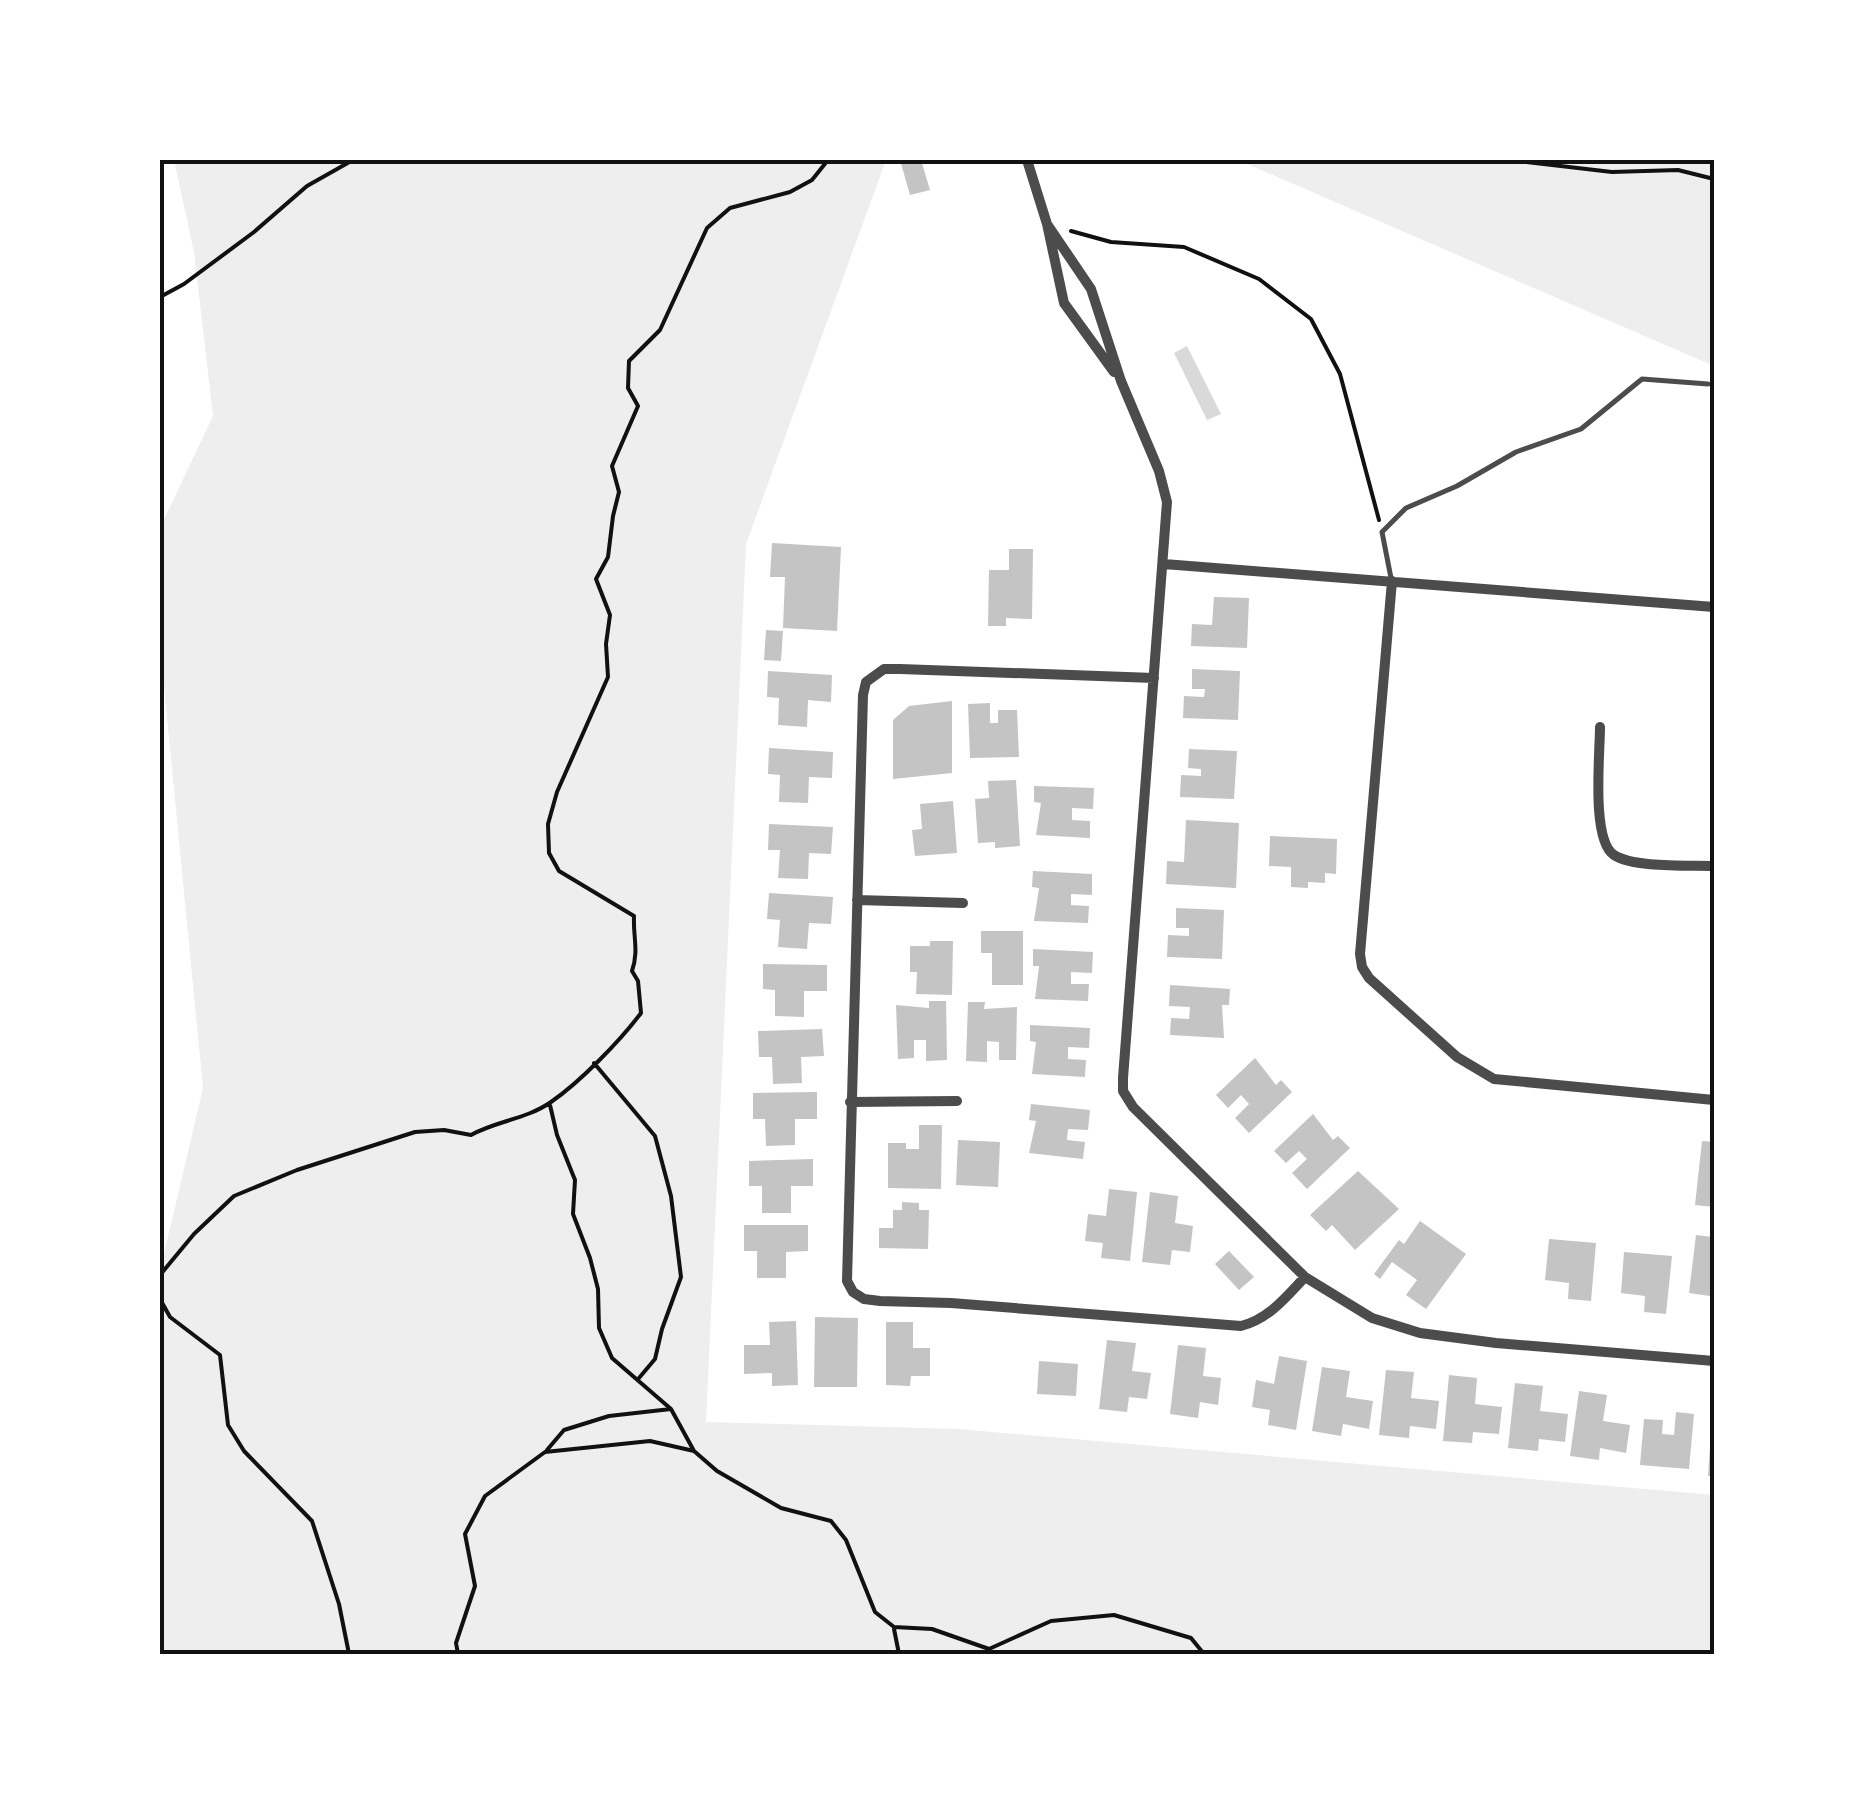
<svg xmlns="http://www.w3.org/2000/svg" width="1874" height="1814" font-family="Literata,serif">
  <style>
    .green { fill: #eee }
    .water { fill: #d9d9d9 }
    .building { fill: #c4c4c4 }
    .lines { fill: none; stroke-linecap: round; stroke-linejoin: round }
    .path { stroke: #111; stroke-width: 4 }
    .service { stroke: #4c4c4c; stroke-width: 5 }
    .minor { stroke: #4c4c4c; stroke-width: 10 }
    .neatline { fill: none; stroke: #111; stroke-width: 4 }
  </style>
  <rect width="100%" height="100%" fill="#fff"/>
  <path class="green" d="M174,160H886L746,544L706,1422L959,1429L1714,1495V1654H160V1271L203,1088L160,645V528L213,416L194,252Z
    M1238,160H1714V366Z"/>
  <path class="water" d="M1187,346L1221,414L1207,420L1174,353Z"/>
  <path class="building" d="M900,160H921L930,190L910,195Z
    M772,543L841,547L837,631L783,628L785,577H770Z
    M1009,549H1033L1032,619L1006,618V626H988L989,570H1009Z
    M1214,597L1249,598L1247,648L1191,646L1192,624L1212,625Z
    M766,630L783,631L781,661L764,660Z
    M1192,669L1240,671L1238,720L1183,718L1184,696L1204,697L1205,689H1192Z
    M768,671L832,675L831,702L808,700L807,727L778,725L779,698L767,697Z
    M952,701V773L893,779V720L909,706Z
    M990,703V723H998V710H1017L1019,757L970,758L968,704Z
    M769,748L833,752L832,778L809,777L808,803L779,802L780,775L768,774Z
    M1189,749L1237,751L1234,799L1180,797L1181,775L1201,776V769L1188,768Z
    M1016,780L1020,846L995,848V842L978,843L975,799L989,798L988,781Z
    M1034,786L1094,788L1093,809L1072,808V820L1090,821V838L1036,835L1041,803L1034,802Z
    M953,801L957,853L915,856L912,830L922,829L920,804Z
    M1186,820L1239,823L1236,888L1166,884L1167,861L1184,862Z
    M769,824L833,827L831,854L809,853L808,879L778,878L780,850H768Z
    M1270,836L1337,839L1336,874L1325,873V883L1308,882V888L1291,887V867L1269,866Z
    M1033,871L1092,874V895L1071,894V905L1089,906L1088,923L1034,921L1039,888L1032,887Z
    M769,893L833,897L831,924L809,923L807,949L778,947L780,920L767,919Z
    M1176,908L1224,910L1222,959L1167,957L1168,935L1189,936V928H1176Z
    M981,931H1023V985H992V953H981Z
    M930,941H953L952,995L916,994L917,972H910V946H930Z
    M1033,949L1093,952L1092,973L1071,972V984H1089L1088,1001L1035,999L1039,966H1033Z
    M763,964L827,965V991H804V1017L775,1016V990L763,989Z
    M1170,985L1230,989L1229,1005H1222L1224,1038L1170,1035L1171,1018L1189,1019L1190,1007L1169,1006Z
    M929,1001H946L947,1060L926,1061V1040H914V1058L898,1059L896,1005L929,1008Z
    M968,1002H985L984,1009L1017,1007L1016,1060H999V1042L987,1041V1062L966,1061Z
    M1030,1025L1090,1028L1089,1048L1068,1047V1059L1086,1060L1085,1077L1032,1074L1036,1042L1030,1041Z
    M822,1029L824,1056L801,1057L802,1083L773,1084L772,1057H759L758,1031Z
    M1255,1058L1276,1085L1281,1080L1292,1092L1249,1133L1235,1118L1249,1104L1241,1095L1228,1108L1216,1095Z
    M817,1092V1119H795V1145L766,1146L765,1119H753V1093Z
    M1031,1104L1090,1110L1088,1130L1068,1129L1067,1140L1085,1142L1083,1159L1029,1153L1036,1121L1029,1120Z
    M1313,1114L1333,1140L1338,1136L1350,1148L1307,1189L1292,1173L1307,1159L1299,1151L1286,1163L1274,1151Z
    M919,1125H942L941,1189L888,1188V1143H906V1149H919Z
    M958,1140L1000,1142L998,1187L956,1185Z
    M1702,1141L1714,1142V1207L1695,1205Z
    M813,1159V1186H791V1213H762V1186H749V1161Z
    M1358,1171L1399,1209L1355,1250L1332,1225L1326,1231L1310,1215Z
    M1109,1189L1137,1192L1130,1261L1101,1258L1103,1243L1085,1241L1088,1214L1106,1216Z
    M1150,1192L1178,1196L1175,1223L1193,1226L1190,1252L1172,1250L1170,1265L1142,1262Z
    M902,1202L919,1203V1210H929L928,1249L879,1248V1228H893V1210H902Z
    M1420,1221L1466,1254L1426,1309L1406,1295L1417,1280L1392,1262L1380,1279L1374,1274L1399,1240L1404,1244Z
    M744,1225H808V1251L786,1252V1278H757V1251H744Z
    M1696,1235L1713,1237L1714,1276L1710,1296L1689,1293Z
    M1549,1239L1596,1243L1591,1301L1568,1299L1569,1283L1545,1280Z
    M1229,1251L1254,1277L1239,1290L1215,1264Z
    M1624,1252L1672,1256L1666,1314L1644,1312L1645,1296L1621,1293Z
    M815,1317L858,1318L857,1387H814Z
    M796,1321L798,1385L772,1386V1373L744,1374V1345H770L769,1322Z
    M886,1322H913V1348H930V1376H911L910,1386L886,1385Z
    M1107,1340L1136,1343L1132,1371L1151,1373L1147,1399L1129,1397L1127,1412L1099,1409Z
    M1178,1345L1206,1348L1203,1376L1221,1378L1218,1405L1200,1402L1198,1418L1170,1414Z
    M1279,1356L1307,1361L1296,1430L1268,1425L1270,1410L1252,1407L1256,1380L1274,1384Z
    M1039,1361L1078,1364L1076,1396L1037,1394Z
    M1322,1367L1350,1371L1346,1397L1373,1401L1369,1429L1343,1424L1341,1436L1312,1431Z
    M1386,1370L1414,1372L1411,1398L1439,1401L1436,1429L1410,1426L1409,1438L1379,1435Z
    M1449,1375L1477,1378L1475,1404L1502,1407L1499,1434L1473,1432L1472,1443L1443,1441Z
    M1515,1383L1543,1386L1540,1411L1568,1414L1565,1442L1539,1439L1538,1451L1508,1448Z
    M1579,1391L1607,1395L1603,1421L1630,1425L1626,1453L1600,1448L1599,1460L1570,1456Z
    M1676,1412L1694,1414L1689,1469L1640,1465L1644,1419L1663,1420L1662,1434L1674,1435Z
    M1711,1431H1714V1476H1708Z"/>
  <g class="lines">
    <path class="path" d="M1509,160L1612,172L1678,170L1714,179
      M1071,231L1111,242L1184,247L1259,279L1311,319L1340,374L1379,520
      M160,297L184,284L254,232L307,186L353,160
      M594,1063L655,1136L671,1196L681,1277L662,1329L655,1359L639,1378
      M550,1105L557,1135L575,1180L573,1214L590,1258L598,1289L599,1328L612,1358L671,1409L694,1451
      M160,1275L194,1234L234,1196L297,1170L415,1132L444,1130L471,1135C496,1121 527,1119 551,1102C580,1082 620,1041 641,1013L638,981L632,971C639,951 633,937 634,916L559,871L549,853L548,824L557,792L608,677L606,644L610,615L596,579L608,557L613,516L619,492L612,466L638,406L628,388L629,361L660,330L707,228L730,208L790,192L812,180L828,160
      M160,1299L170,1317L220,1355L228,1425L244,1451L312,1521L339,1604L349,1654
      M547,1450L564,1430L609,1416L671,1409
      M894,1629L899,1654
      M458,1654L456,1643L475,1586L465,1534L485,1496L545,1452L650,1441L694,1451L717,1471L781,1508L831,1521L846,1540L875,1612L894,1627L932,1629L989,1649L1051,1621L1114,1615L1191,1638L1204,1654"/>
    <path class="service" d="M1391,578L1382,532L1406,508L1457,486L1516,452L1581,429L1642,379L1708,384"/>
    <path class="minor" d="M1027,160L1047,224L1064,303L1114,372
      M1047,224L1091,289L1121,381L1159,471L1167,502L1123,1078V1091L1133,1107L1305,1277L1372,1318L1420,1333L1496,1343L1714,1361
      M1164,564L1714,607
      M1392,581L1360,954L1362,967L1369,978L1457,1057L1494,1079L1714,1100
      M1154,678L900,669H884L866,682L863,695L847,1281L853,1292L864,1299L880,1301L951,1303L1241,1326C1269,1319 1286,1297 1305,1277
      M1600,727C1600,754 1591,840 1614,855C1634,868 1689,865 1714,866
      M857,900L963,903
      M850,1102L957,1101"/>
  </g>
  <rect width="1874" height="1814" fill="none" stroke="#ffffff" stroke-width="325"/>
  <rect x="162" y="162" width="1550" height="1490" class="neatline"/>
</svg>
